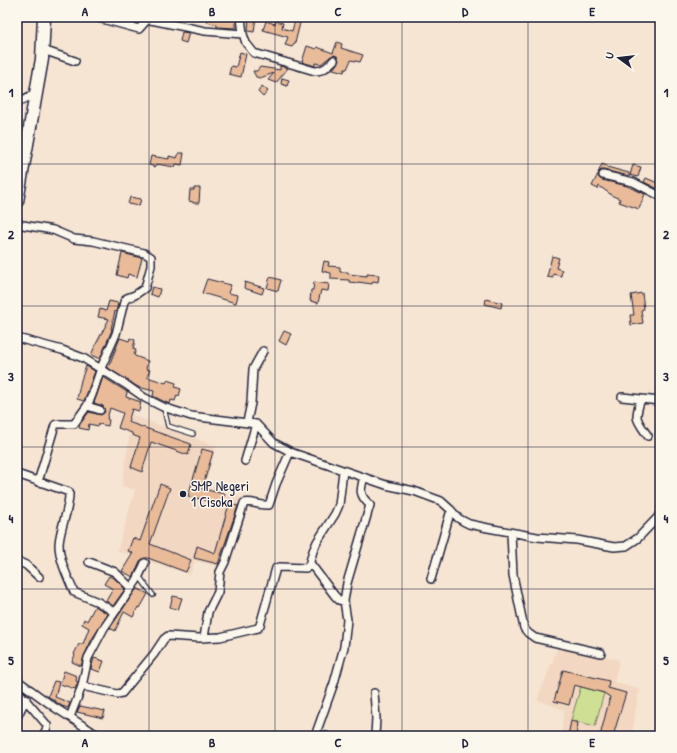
<svg xmlns="http://www.w3.org/2000/svg" width="677" height="753" font-family="'Patrick Hand',sans-serif">
  <style>
    .built { fill: #f2d8c2 }
    .green { fill: #cfdf93; stroke: #788067 }
    .building { fill: #e9bb99; stroke: #22223b }
    .lines { fill: none; stroke-linecap: round; stroke-linejoin: round }
    .service-casing { stroke: #22223b; stroke-width: 6 }
    .minor-casing { stroke: #22223b; stroke-width: 10 }
    .primary-casing { stroke: #22223b; stroke-width: 15 }
    .service { stroke: #fbf7ec; stroke-width: 3.5 }
    .minor { stroke: #fbf7ec; stroke-width: 7 }
    .primary { stroke: #fbf7ec; stroke-width: 12 }
    .grid { fill: none; stroke: #22223b; stroke-width: 1; stroke-opacity: 0.55 }
    .poi-dot { fill: #22223b; stroke: #fbf7ec; stroke-width: 1.5 }
    .labels { text-anchor: middle; stroke-width: 3; stroke-linejoin: round; paint-order: stroke }
    .poi-label { font-size: 14px; fill: #22223b; stroke: #fbf7ec; text-anchor: start }
    .neatline { fill: none; stroke: #22223b; stroke-width: 1.5 }
    .grid-label { font-size: 13px; text-anchor: middle; font-weight: bold; fill: #22223b }
  </style>
  <rect width="100%" height="100%" fill="#f6e5d3"/>
  <filter id="ink" filterUnits="userSpaceOnUse"><feTurbulence type="fractalNoise" baseFrequency=".025" numOctaves="2"/><feDisplacementMap in="SourceGraphic" scale="8" xChannelSelector="R" yChannelSelector="G"/><feConvolveMatrix kernelMatrix="1 2 1 2 8 2 1 2 1" color-interpolation-filters="sRGB"/></filter>
  <g filter="url(#ink)">
    <path class="built" d="M132,415L216,446L205,486L247,499L226,568L195,561L190,575L117,551L135,490L122,486Z
      M559,644L619,660L614,682L641,690L638,696L632,736H561L564,710L537,700Z"/>
    <path class="green" d="M581,686L604,693L595,726L571,720Z"/>
    <path class="building" d="M208,17H215L223,19L224,17L236,18V28L217,27V25L207,22Z
      M249,17H256L254,32L248,31Z
      M296,17L301,19L295,43L292,47L285,45L288,37L263,30L266,21L275,24L276,21L283,23L282,28L292,31Z
      M182,32L189,33L186,43L180,41Z
      M337,42L342,44L341,48L363,55L360,62L351,60L347,69H345L344,72L333,69L339,61L338,57L335,55L331,56L321,64L315,63V66L302,62L307,46L316,49L317,47L333,53Z
      M240,52L246,54L241,77L229,74L231,66L236,67Z
      M280,66L288,68L276,83L268,80L274,73L260,78L256,77L253,71H257L260,67L280,70Z
      M282,78L289,80L287,86L281,84Z
      M262,86L268,91L263,97L258,92Z
      M179,153H184L182,165L176,164L175,167L156,164L155,167L149,165L151,156L169,159V156L177,158Z
      M602,164L607,166V167L629,173V176L604,170H601L598,173Z
      M633,165L641,167L638,177L630,175Z
      M598,174L599,178L602,180L627,186L645,194L639,209L619,202L620,199L613,196L599,186L598,189L592,186Z
      M646,178L660,184V190L644,182Z
      M194,188H200L199,203H193V202L189,201L190,190H194Z
      M130,197L141,199L139,206L128,204Z
      M122,253L142,258L137,277L128,274L127,278L117,275Z
      M552,256L559,258L556,268L562,270L561,276L553,274V278L547,277Z
      M324,261L329,262L328,266L340,267V272H348V274L367,276V274L379,275L378,282L373,281L372,284L358,282V283L349,282V280L331,279V273L322,271Z
      M270,277L281,280L278,291L267,288Z
      M207,279L231,285L228,293L238,295L236,303L202,293Z
      M245,282L264,288L262,294L244,288Z
      M314,282L329,284L328,291L321,290L318,303L310,301L311,290H313Z
      M152,287L160,289L158,297L150,294Z
      M642,293L644,309L641,310L643,323L631,325L630,315H634L631,295Z
      M486,299L502,303L501,308L485,304Z
      M109,301L118,303L116,312L115,311L111,329L112,330L111,332L100,359L91,355L95,346L109,319L98,317L100,309L106,311Z
      M284,331L291,334L286,345L279,341Z
      M120,338L129,341L130,338L135,340L133,349L136,350L134,355L135,356L148,361L146,369L150,370L147,377L166,383L167,380L176,383L175,387L181,389L179,396L177,395L175,401L171,400L170,404L165,402L153,396L154,391L138,387L108,368Z
      M86,366L95,371L84,401L77,399L81,380Z
      M103,377L127,392L126,397L141,402L139,411L132,409L128,422L191,444L188,455L151,442L142,472L131,467L140,438L132,435V433L118,428L123,413L110,408L107,419L109,420L108,426L99,424L98,426L89,424L88,430L79,428L80,424L89,412L101,415L105,412L103,406L94,403Z
      M202,449L213,452L202,489L225,494L220,504L188,496Z
      M160,484L170,488L150,544L191,560L186,572L148,558H144L140,561L133,577L122,571L133,553L128,551L133,538L140,541Z
      M229,504L238,506L218,564L194,558L197,546L215,553Z
      M109,576L115,579L125,589L113,606L106,601L113,589L104,584Z
      M137,588L148,594L140,608L138,607L133,617L124,612L115,631L110,628Z
      M173,596L182,598L178,610L170,607Z
      M95,606L108,614L92,639L84,656L81,666L72,662L75,655L74,654L79,644H83L89,628L82,624L84,619L87,621Z
      M94,658L104,661L100,672L91,669Z
      M563,670L609,681L608,688L626,693L613,736H600L610,697L604,693L574,685L569,705L554,701Z
      M64,671L77,676L76,681L78,682L75,689L60,684Z
      M54,681L59,682L55,697L70,703L68,708L62,706L48,696Z
      M80,706L105,711L103,718L77,712Z
      M571,721L578,723L576,736H568Z"/>
    <g class="lines">
      <defs>
        <path id="service" d="M164,408L168,426L193,434
          M139,576L153,595"/>
        <path id="minor" d="M95,17L139,29L146,21L151,20L205,31L243,34
          M241,17L243,34L246,43L254,53L315,71C324,71 328,66 334,60
          M43,50L75,61
          M17,103L36,93
          M603,175L633,182L660,196
          M17,224L53,230L74,239L93,241L144,253L151,257V266L145,288L135,295L127,298L124,302L116,334L101,368L92,395L87,406L100,410
          M17,338L62,350L83,358L125,384L145,398L163,407L191,416L256,424L274,443L293,453L386,485L414,491L441,501L451,510L458,518L463,521L469,524L488,528L537,537L577,540L614,547L626,546L638,538L660,515
          M622,397L641,399
          M247,422L251,403L253,369L263,351
          M648,436C636,419 634,419 641,399L660,401
          M245,461L256,424
          M17,474L69,492C70,509 60,527 59,544C59,560 68,578 74,592L98,602L114,612
          M38,482L55,425L57,424H74L87,406
          M511,533L513,575L524,628L528,633L535,638L601,653
          M17,561L26,565L39,577
          M89,562L115,572L131,588
          M310,563L335,596L339,600L344,601
          M431,579L451,510
          M204,638L208,612L218,592L220,572L225,562L244,503C252,501 261,506 269,505L276,484L290,452
          M17,680L54,707L99,736
          M82,686L117,694L122,693L154,654L164,639L168,636L199,638L220,637L258,628L260,625L276,568L280,567L306,568L309,565L313,551L317,542L335,514L339,505L343,471
          M17,690L47,725V728L43,736
          M374,693L376,718L375,736
          M17,717L26,699
          M70,717L82,686L88,658L104,628L137,580L145,563
          M315,736L334,683L344,647L347,620L344,601L347,583L370,505C359,495 360,491 364,477
          M320,736H326"/>
        <path id="primary" d="M17,201L42,59L44,17"/>
      </defs>
      <use href="#service" class="service-casing"/>
      <use href="#minor" class="minor-casing"/>
      <use href="#primary" class="primary-casing"/>
      <use href="#service" class="service"/>
      <use href="#minor" class="minor"/>
      <use href="#primary" class="primary"/>
    </g>
  </g>
  <path class="grid" d="M149,17V736M275,17V736M402,17V736M528,17V736M17,164H660M17,306H660M17,447H660M17,589H660"/>
  <circle class="poi-dot" cx="183" cy="494" r="4"/>
  <g class="labels">
    <g class="poi-label">
      <text x="191" y="491">SMP Negeri<tspan x="191" dy="16">1 Cisoka</tspan></text>
    </g>
  </g>
  <rect width="677" height="753" fill="none" stroke="#fbf7ec" stroke-width="44"/>
  <g transform="translate(619 58) rotate(285)" stroke="#fbf7ec" stroke-width="3" paint-order="stroke">
  <path d="M0-3L7 15L0 10L-7 15Z" fill="#22223b"/>
  <text y="-6" font-size="11" font-weight="bold" text-anchor="middle" fill="#22223b">U</text>
  </g>
  <rect x="22" y="22" width="633" height="709" class="neatline"/>
  <g class="grid-label">
    <text x="85" y="16">A</text>
    <text x="212" y="16">B</text>
    <text x="338" y="16">C</text>
    <text x="465" y="16">D</text>
    <text x="592" y="16">E</text>
    <text x="11" y="97">1</text>
    <text x="666" y="97">1</text>
    <text x="11" y="239">2</text>
    <text x="666" y="239">2</text>
    <text x="11" y="381">3</text>
    <text x="666" y="381">3</text>
    <text x="11" y="523">4</text>
    <text x="666" y="523">4</text>
    <text x="11" y="665">5</text>
    <text x="666" y="665">5</text>
    <text x="85" y="747">A</text>
    <text x="212" y="747">B</text>
    <text x="338" y="747">C</text>
    <text x="465" y="747">D</text>
    <text x="592" y="747">E</text>
  </g>
</svg>
